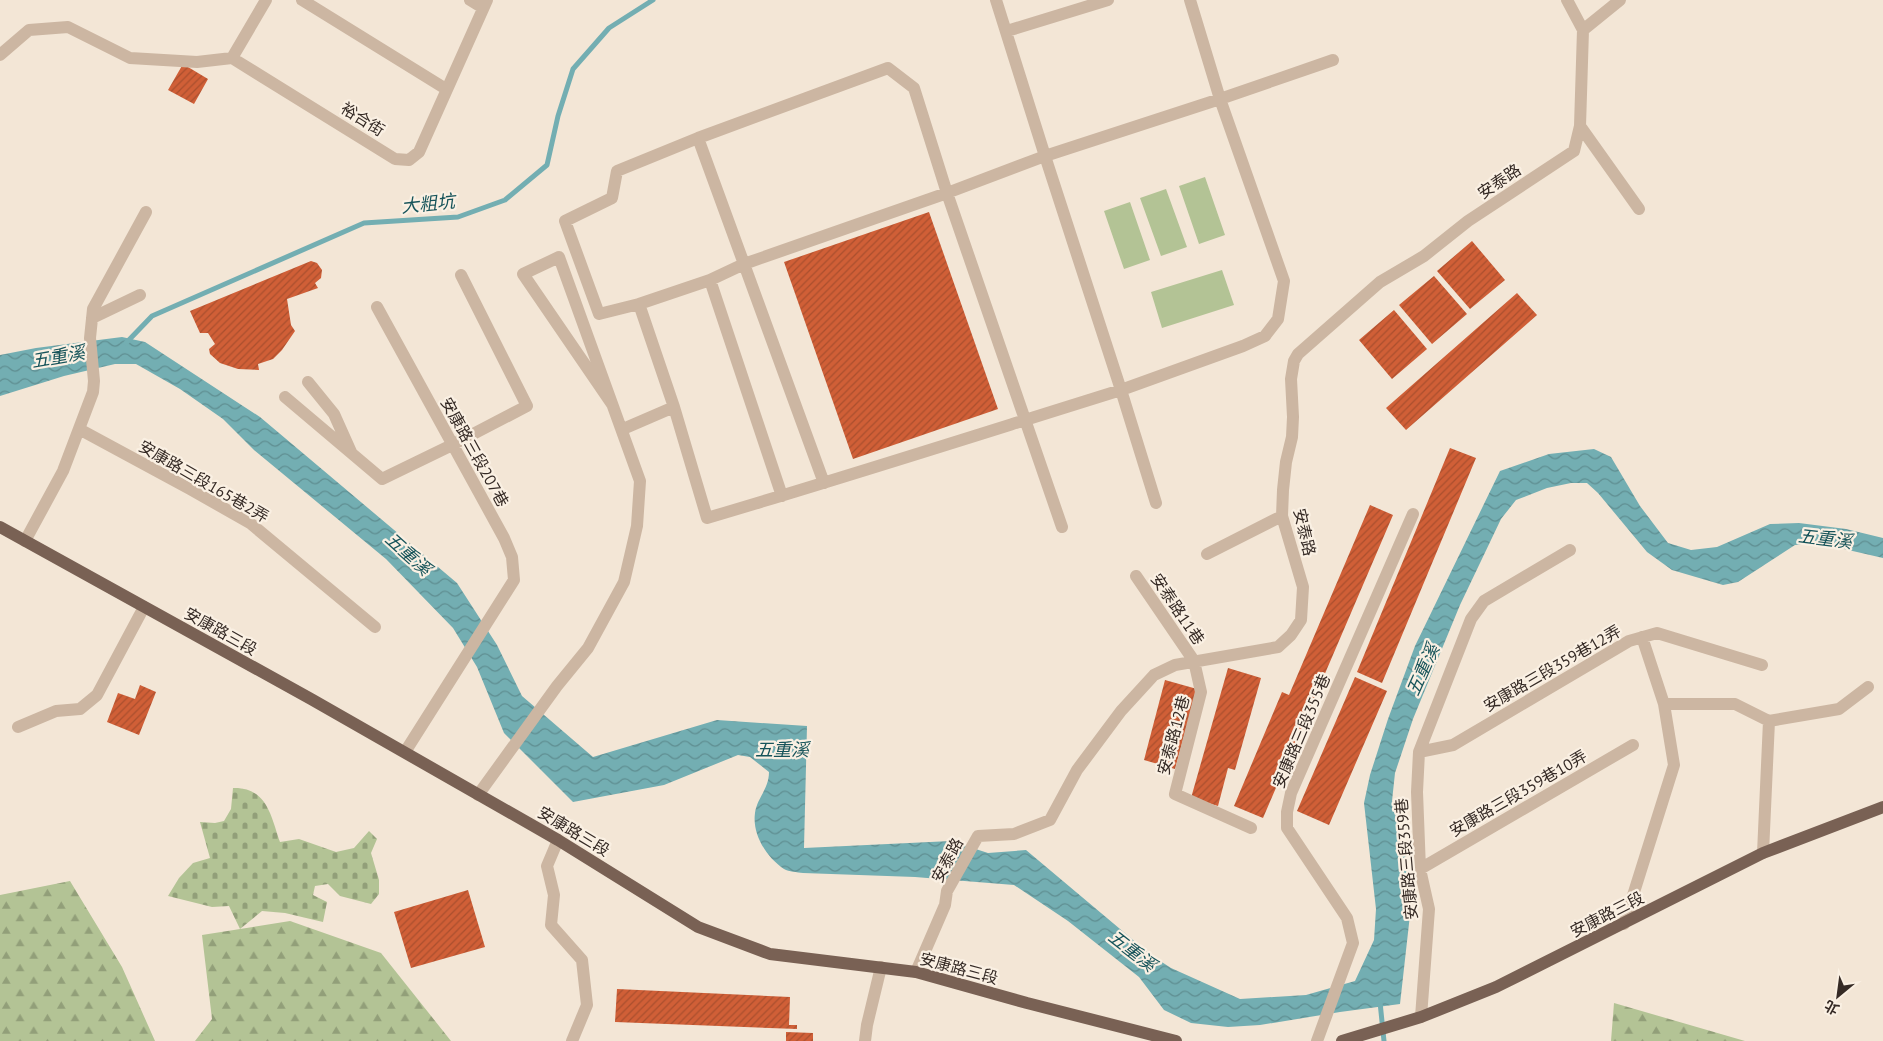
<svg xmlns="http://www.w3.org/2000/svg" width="1883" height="1041" font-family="'PT Sans','Noto Sans TC',sans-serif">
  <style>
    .forest { fill: url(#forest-firs) }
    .cemetery { fill: url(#cemetery-stones) }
    .pitch { fill: #b3c395 }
    .water { fill: url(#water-waves) }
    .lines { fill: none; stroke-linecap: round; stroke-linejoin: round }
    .stream { stroke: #73aeb2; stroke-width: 5 }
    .building { fill: url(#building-hatch) }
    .minor { stroke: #ccb6a2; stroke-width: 12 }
    .major { stroke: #796154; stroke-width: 12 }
    .labels { text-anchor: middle; stroke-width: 4.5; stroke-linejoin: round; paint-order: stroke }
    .street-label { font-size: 16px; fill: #352a25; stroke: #faf0e3 }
    .water-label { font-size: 18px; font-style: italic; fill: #17545a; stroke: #faf0e3 }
  </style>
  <defs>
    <pattern id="forest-firs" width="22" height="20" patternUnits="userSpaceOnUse" patternTransform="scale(1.25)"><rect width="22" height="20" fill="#b3c395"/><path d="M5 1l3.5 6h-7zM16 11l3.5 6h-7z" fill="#929f79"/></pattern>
    <pattern id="cemetery-stones" width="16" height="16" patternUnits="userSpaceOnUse" patternTransform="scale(1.25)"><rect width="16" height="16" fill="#b3c395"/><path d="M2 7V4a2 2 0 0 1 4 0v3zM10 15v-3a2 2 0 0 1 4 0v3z" fill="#929f79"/></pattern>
    <pattern id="water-waves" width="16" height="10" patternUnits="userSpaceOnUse" patternTransform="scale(1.25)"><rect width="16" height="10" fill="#73aeb2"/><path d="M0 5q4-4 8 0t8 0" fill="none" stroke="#5f8e91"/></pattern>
    <pattern id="building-hatch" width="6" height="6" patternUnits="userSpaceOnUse" patternTransform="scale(1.25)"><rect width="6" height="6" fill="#d05f37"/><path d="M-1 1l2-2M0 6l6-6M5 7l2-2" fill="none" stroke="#aa4f2e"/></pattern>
  </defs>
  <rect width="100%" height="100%" fill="#f3e6d6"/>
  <path class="forest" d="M70,881L122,967L155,1041H0V895Z
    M290,921L381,953L451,1041H195L212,1019L202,935Z
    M1614,1003L1745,1041H1611Z"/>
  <path class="cemetery" d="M233,788C267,787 271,816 280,842L299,839L336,852L354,848L369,831L377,839L371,853L379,880V894L371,904L340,896L328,884L315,886L313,895L327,902L323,922L285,913L262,911L240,929L229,906L212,907L168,896L179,878L193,863L210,858L200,822L215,823L224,821L231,809Z"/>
  <path class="pitch" d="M1205,177L1225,235L1199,244L1179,186Z
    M1166,189L1187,247L1161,256L1140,198Z
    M1130,202L1150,260L1124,269L1104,211Z
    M1222,270L1234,305L1162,328L1151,292Z"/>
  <path class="water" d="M122,337L145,342L260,417L457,583L497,645L522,696L593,757L717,720L807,726L804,848L951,841L988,853L1026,850L1151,955L1171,968L1240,999L1306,995L1355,981L1374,940L1376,909L1364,803L1370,775L1388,719L1415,646L1500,471L1549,454L1594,449L1611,457L1640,506L1668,543L1691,550L1717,547L1770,524L1799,523L1846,529L1883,538V558L1818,543L1795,545L1738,582L1723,585L1672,570L1647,552L1598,493L1587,483H1571L1547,488L1516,500L1501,519L1460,605L1413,719L1395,773L1392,801L1413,888L1400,1004L1340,1012L1260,1025L1228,1027L1191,1023L1164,1010L1139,977L1068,921L1014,885L915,877L803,873C797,872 789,872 784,869C766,857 752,834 755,813C757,798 769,789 769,772L750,757L738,755L664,785L573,802L504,733L477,667L453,628L386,559L254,450L223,419L180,389L136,364H115L64,376L0,396V355L36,348Z"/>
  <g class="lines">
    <path class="stream" d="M126,343L152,316L364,223L458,217L505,200L547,165L558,116L573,69L609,28L653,0
      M1380,1002L1384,1041"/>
  </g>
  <path class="building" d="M183,64L208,79L194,104L168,90Z
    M929,212L998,409L853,459L784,262Z
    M1472,241L1505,280L1470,309L1437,271Z
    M311,261L317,263L322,270L321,278L315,283L318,288L287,299L291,325L295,331L282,350L273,359L258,364L259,370L238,369L220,363L210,354L209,349L215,344L208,333H200L190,311Z
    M1434,276L1467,314L1432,344L1399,305Z
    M1517,293L1537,315L1406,430L1386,408Z
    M1394,310L1427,349L1392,379L1359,340Z
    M1450,448L1476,458L1382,683L1357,672Z
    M1370,505L1393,515L1263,818L1234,806L1282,692L1289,695Z
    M1228,668L1261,678L1235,770L1228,768L1218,806L1191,798Z
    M1355,677L1387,691L1329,825L1297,811Z
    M1165,680L1197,689L1175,769L1144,760Z
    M140,685L156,692L139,735L107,722L118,693L135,699Z
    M468,890L485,947L411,968L394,912Z
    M617,989L790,997L789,1025H797V1029L615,1022Z
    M786,1032L813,1033V1041H786Z"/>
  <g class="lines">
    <path class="minor" d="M302,0L446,89
      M470,0L483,8
      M996,0L1045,156L1220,99L1333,60
      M1583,30L1620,0
      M1007,31L1108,0
      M0,55L29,30L68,27L130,58L197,62L232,58L395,159L409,160L419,152L487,0
      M232,58L266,0
      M1580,126L1639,209
      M698,138L824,483
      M710,280L782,496
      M639,304L674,407L707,518C846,477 983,433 1121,390L1045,156L947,193L744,264L710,280L639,304L599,314L565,221L612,198L617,171L698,138L888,68L914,88L947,193L1062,527
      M377,307L504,538L512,557L514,580L405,752
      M92,318L140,295
      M308,382L334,414L351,452
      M285,397L382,479L452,445L527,406L461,275
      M79,429L190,489L250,523L375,627
      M623,429L674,407
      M1156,503L1121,390L1243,346L1265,336L1278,319L1284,281L1220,99L1190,0
      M25,541L63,471L93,392L94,381L90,338L93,309L146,212
      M1207,554L1282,516
      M1136,576L1194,661L1201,692L1175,794L1251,828
      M1664,704H1735L1769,721L1839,709L1868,687
      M18,727L56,711L80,709L97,695L144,607
      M1419,752L1453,745L1629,641L1657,633L1762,665
      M478,795L557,686L588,648L624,582L637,526L640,481L559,257L523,274L612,404
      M558,840L547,866L554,895L551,925L582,960L587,1005L572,1041
      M1763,853L1769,721
      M1420,869L1633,745
      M1624,924L1674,765L1664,704L1642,637
      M916,972L945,905L947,891L978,836L1014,834L1050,820L1077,770L1121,711L1154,675L1175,665L1278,647L1291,635L1301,620L1303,587L1282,516L1283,490L1286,462L1292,437L1293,417L1291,379L1294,361L1298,354L1380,282L1424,256L1468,221L1574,151L1580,126L1583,30L1567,0
      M1421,1017L1429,909L1420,869L1417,792L1419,752L1471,619L1484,601L1570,550
      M865,1041L867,1025L881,967
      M1317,1041L1353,943L1347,918L1287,828V812L1291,793L1413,514"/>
    <path class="major" d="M0,527L311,699L558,840L698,927L770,954L916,972L1027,1003L1176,1041
      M1342,1041L1421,1017L1496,987L1763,853L1883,807"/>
  </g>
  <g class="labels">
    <g class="street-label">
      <text transform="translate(363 119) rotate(32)" y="6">裕合街</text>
      <text transform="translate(1499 181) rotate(-34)" y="6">安泰路</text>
      <text transform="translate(475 452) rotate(61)" y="6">安康路三段207巷</text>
      <text transform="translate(204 481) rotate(30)" y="6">安康路三段165巷2弄</text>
      <text transform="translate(1305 532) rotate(77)" y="6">安泰路</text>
      <text transform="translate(1178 609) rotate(56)" y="6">安泰路11巷</text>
      <text transform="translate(221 631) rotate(29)" y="6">安康路三段</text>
      <text transform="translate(1552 668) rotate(-30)" y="6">安康路三段359巷12弄</text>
      <text transform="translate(1301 731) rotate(-67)" y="6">安康路三段355巷</text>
      <text transform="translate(1173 735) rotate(-75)" y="6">安泰路12巷</text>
      <text transform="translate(1518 793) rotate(-30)" y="6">安康路三段359巷10弄</text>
      <text transform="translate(574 831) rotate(31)" y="6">安康路三段</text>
      <text transform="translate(1406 859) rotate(-95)" y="6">安康路三段359巷</text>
      <text transform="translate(947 860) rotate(-62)" y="6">安泰路</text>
      <text transform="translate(1607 914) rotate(-27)" y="6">安康路三段</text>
      <text transform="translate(959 968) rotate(15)" y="6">安康路三段</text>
    </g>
    <g class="water-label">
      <text transform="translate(428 204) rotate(-6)" y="6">大粗坑</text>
      <text transform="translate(58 357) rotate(-10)" y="6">五重溪</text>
      <text transform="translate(1825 539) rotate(7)" y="6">五重溪</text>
      <text transform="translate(408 554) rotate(42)" y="6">五重溪</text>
      <text transform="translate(1423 670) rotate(-66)" y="6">五重溪</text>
      <text x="782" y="756">五重溪</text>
      <text transform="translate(1132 951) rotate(38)" y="6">五重溪</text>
    </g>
  </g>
  <g transform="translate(1838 996) rotate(209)" stroke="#faf0e3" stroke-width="4" paint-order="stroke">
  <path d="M0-4L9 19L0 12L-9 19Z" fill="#352a25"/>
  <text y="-8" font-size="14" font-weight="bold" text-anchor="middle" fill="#352a25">北</text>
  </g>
</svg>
